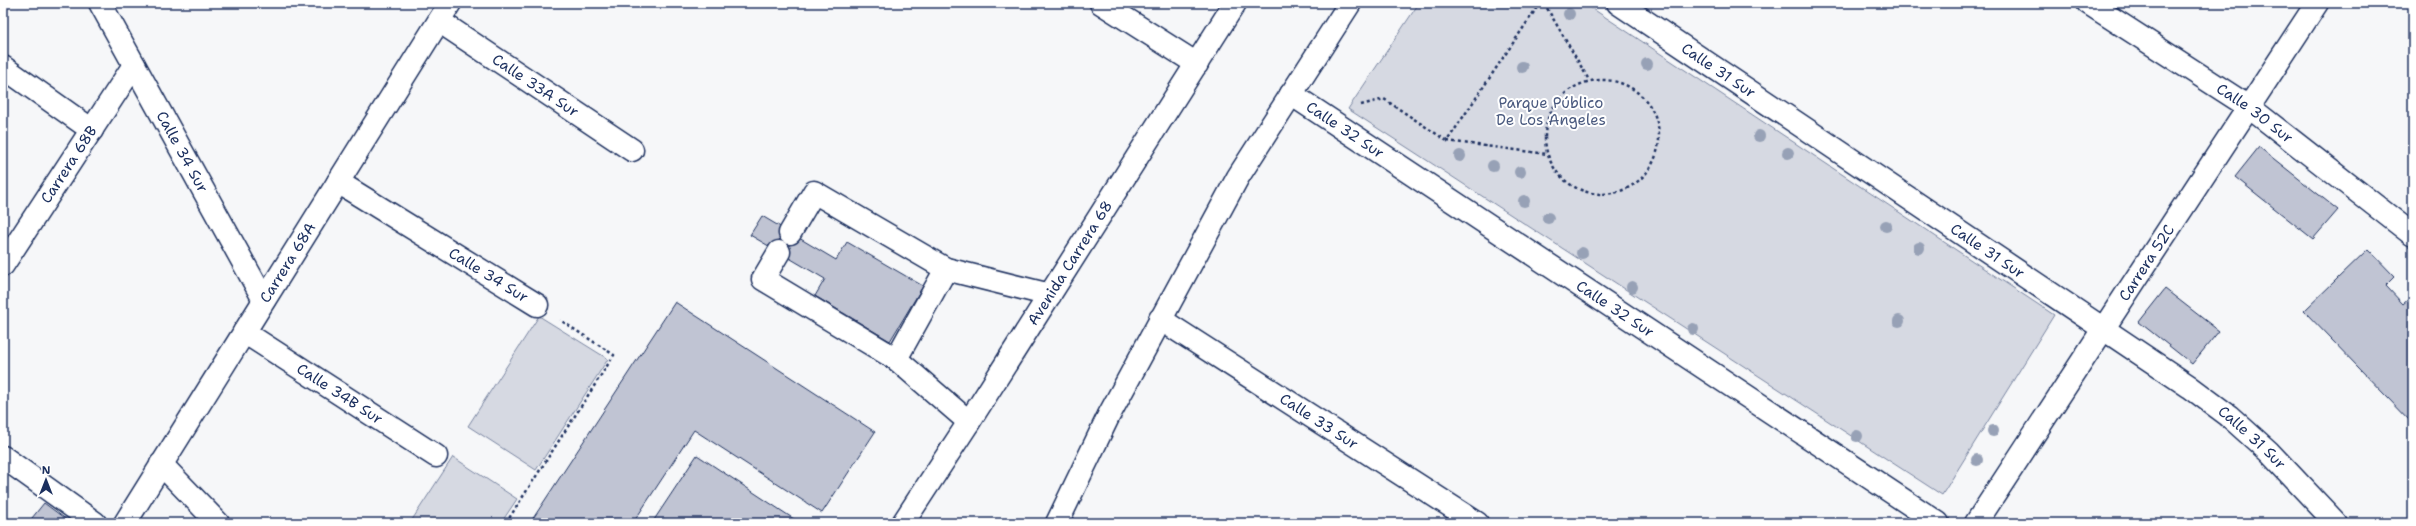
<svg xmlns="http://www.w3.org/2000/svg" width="2416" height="526" font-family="'Shantell Sans',sans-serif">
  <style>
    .green { fill: #d6d9e2; stroke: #7884a0 }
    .building { fill: #c0c4d3; stroke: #1b2f5e }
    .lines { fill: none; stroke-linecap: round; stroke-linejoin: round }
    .minor-casing { stroke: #1b2f5e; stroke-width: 25 }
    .major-casing { stroke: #1b2f5e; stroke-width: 25 }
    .path { stroke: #1b2f5e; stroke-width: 2.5; stroke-dasharray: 3 3; stroke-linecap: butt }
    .minor { stroke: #fff; stroke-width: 22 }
    .major { stroke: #fff; stroke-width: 22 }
    .tree { fill: #97a1b6 }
    .labels { text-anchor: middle; stroke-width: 4; stroke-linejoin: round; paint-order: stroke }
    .street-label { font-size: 15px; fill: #1b2f5e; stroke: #fff }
    .park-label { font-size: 15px; fill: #4a5a7f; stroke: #fff }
  </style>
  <rect width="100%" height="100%" fill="#f6f7f9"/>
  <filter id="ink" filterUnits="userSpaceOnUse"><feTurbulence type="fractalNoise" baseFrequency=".025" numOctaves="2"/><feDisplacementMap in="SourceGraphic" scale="8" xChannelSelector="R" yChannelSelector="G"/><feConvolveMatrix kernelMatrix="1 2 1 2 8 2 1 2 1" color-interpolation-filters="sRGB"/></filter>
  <g filter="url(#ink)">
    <path class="green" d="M1419,3H1584L2054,315L1942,495L1348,109Z
      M539,316L608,359L536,470L468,426Z
      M453,457L517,499L501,523H410Z"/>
    <path class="building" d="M2259,147L2338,210L2313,239L2235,177Z
      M762,216L836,260L847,242L923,286L890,341L815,296L825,279L750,235Z
      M2368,249L2395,277L2386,286L2403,304L2412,296L2413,298V424L2304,311Z
      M2165,289L2219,331L2192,364L2139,322Z
      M675,302L875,432L822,513L694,430L633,523H530Z
      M697,455L800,523H652Z
      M44,503L71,523H28Z"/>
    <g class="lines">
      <defs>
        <g id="minor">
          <path id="s1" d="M100,3L264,300"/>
          <path d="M1101,3L1197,64"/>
          <path id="s2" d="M1618,3L2190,387L2229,416L2269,452L2336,523"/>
          <path id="s3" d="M2088,3L2249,107L2413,235"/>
          <path id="s4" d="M439,21L632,150"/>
          <path d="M3,67L92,130"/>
          <path id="s5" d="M1291,94L1938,523"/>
          <path id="s6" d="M338,182L537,305"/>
          <path d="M790,233L814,192L946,269L1050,295"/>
          <path d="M779,252L763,279L896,359L969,422"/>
          <path id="s7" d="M3,265L134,65"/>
          <path id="s8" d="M1160,319L1477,523"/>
          <path id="s9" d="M244,332L436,456"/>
          <path d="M896,359L946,269"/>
          <path d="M3,457L95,523"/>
          <path d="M161,464L218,523"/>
          <path id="s10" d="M125,523L450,3"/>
          <path id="s11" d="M1976,523L2317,3"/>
        </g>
        <g id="major">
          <path id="s12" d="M903,523L969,422L1235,3"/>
          <path d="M1057,523L1109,415L1238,177L1350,3"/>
        </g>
      </defs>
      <use href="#minor" class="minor-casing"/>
      <use href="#major" class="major-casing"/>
      <path class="path" d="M1544,3L1589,80
        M1545 137a57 57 0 1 1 114 0a57 57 0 1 1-114 0Z
        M1361,105L1384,99L1447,141L1540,3
        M1447,141L1547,154
        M506,523L614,355L560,320"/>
      <use href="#minor" class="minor"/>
      <use href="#major" class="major"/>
    </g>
    <g class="tree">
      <circle cx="1569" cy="14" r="6"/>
      <circle cx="1647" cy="64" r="6"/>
      <circle cx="1522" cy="67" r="6"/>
      <circle cx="1759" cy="136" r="6"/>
      <circle cx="1788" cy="153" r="6"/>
      <circle cx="1460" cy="156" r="6"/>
      <circle cx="1493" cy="166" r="6"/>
      <circle cx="1520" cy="172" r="6"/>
      <circle cx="1524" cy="201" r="6"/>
      <circle cx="1548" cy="218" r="6"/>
      <circle cx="1886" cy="226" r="6"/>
      <circle cx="1919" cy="248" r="6"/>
      <circle cx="1582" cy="253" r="6"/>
      <circle cx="1632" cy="287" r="6"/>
      <circle cx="1899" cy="321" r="6"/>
      <circle cx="1693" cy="329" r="6"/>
      <circle cx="1993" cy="431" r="6"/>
      <circle cx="1857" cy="436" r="6"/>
      <circle cx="1977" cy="460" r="6"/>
    </g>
  </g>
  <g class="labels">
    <g class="street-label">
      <text dy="5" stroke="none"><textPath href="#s2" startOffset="121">Calle 31 Sur</textPath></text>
      <text dy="5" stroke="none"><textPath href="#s4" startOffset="116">Calle 33A Sur</textPath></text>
      <text dy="5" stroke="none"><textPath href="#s3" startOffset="200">Calle 30 Sur</textPath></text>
      <text dy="5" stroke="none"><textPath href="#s5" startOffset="65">Calle 32 Sur</textPath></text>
      <text dy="5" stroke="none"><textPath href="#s1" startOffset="170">Calle 34 Sur</textPath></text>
      <text dy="5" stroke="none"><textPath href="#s7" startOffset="120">Carrera 68B</textPath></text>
      <text dy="5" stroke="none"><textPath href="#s2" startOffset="445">Calle 31 Sur</textPath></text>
      <text dy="5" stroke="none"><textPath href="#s10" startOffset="307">Carrera 68A</textPath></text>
      <text dy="5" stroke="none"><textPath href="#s12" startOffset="309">Avenida Carrera 68</textPath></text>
      <text dy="5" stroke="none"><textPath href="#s11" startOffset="311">Carrera 52C</textPath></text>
      <text dy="5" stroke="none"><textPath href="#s6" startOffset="177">Calle 34 Sur</textPath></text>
      <text dy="5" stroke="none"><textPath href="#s5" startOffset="389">Calle 32 Sur</textPath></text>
      <text dy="5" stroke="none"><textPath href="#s9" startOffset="114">Calle 34B Sur</textPath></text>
      <text dy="5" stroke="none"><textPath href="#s8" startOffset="189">Calle 33 Sur</textPath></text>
      <text dy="5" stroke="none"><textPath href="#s2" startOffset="769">Calle 31 Sur</textPath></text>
    </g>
    <g class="park-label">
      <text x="1551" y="108">Parque Público<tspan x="1551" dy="17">De Los Angeles</tspan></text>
    </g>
  </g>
  <rect width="2416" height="526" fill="none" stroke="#fff" stroke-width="16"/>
  <rect x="8" y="8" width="2400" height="510" fill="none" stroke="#1b2f5e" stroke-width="1.5" filter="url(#ink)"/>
  <g transform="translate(46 480)" stroke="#ffffff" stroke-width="3" paint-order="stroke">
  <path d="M0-3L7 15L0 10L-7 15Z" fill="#1b2f5e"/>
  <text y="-6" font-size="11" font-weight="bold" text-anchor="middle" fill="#1b2f5e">N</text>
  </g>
</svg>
